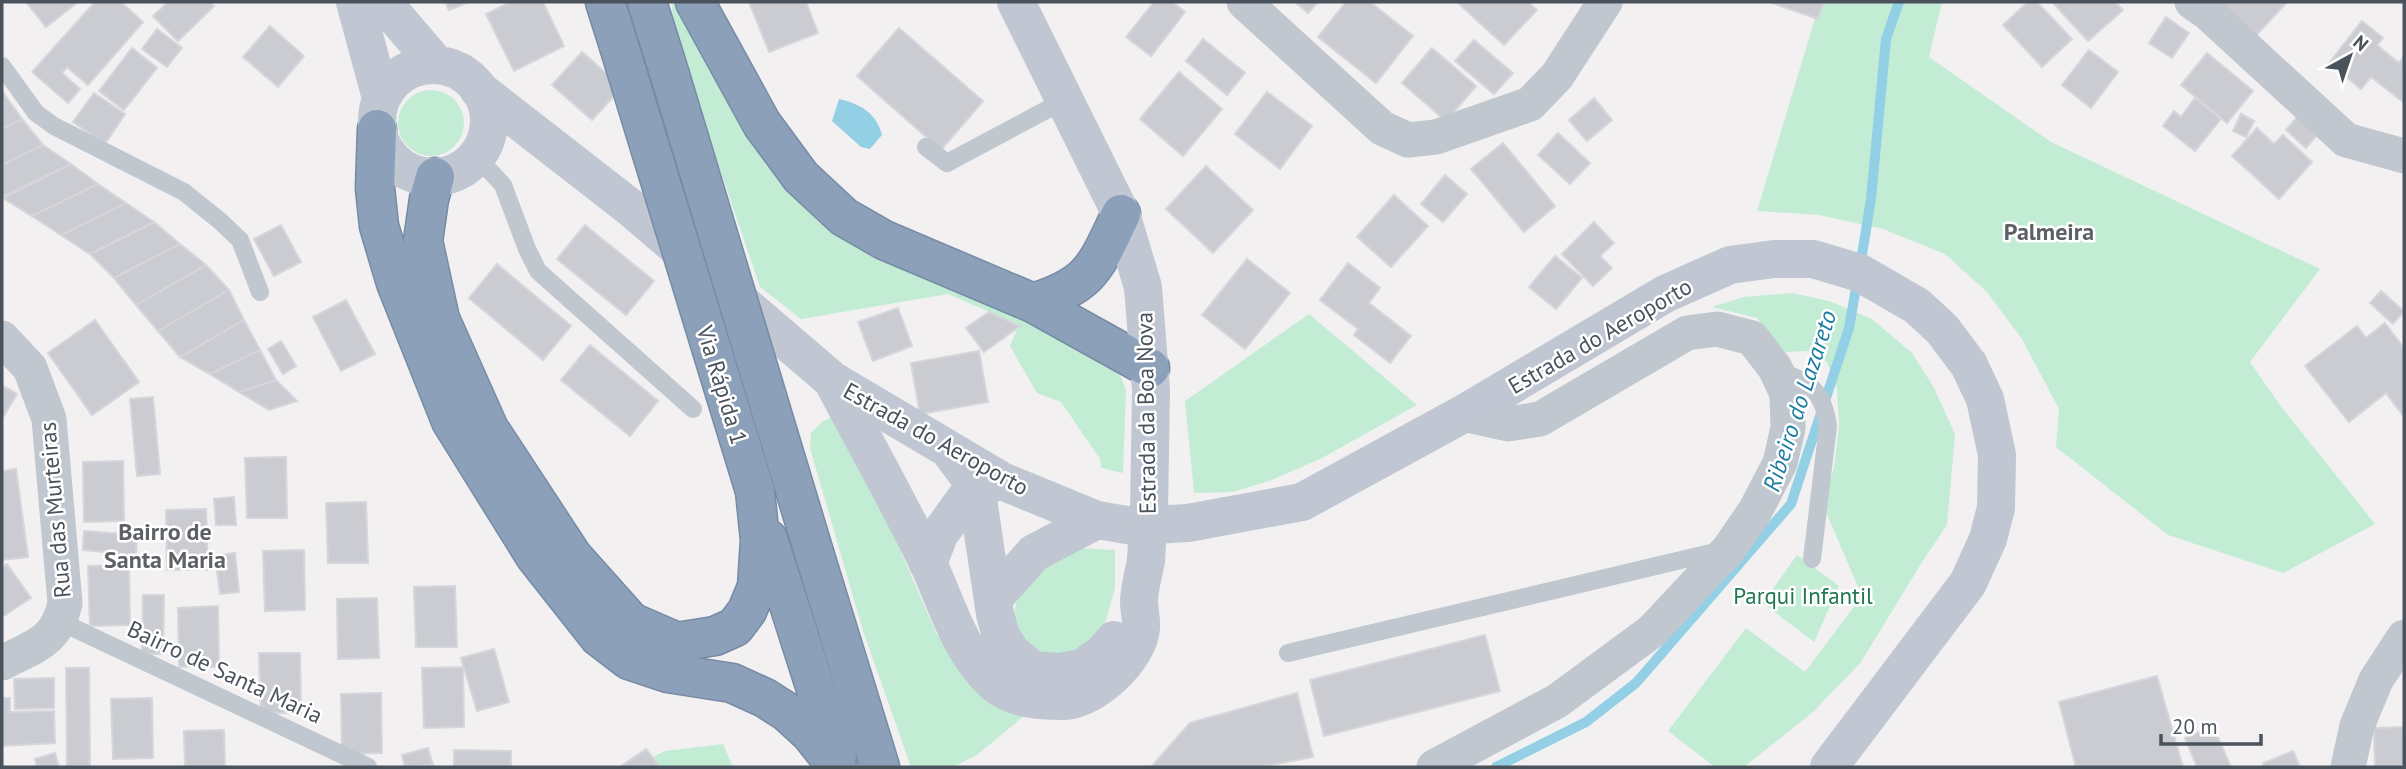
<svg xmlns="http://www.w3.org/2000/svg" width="2406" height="769" font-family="'PT Sans',sans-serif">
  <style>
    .green { fill: #c3ecd5 }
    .water { fill: #94d0e5 }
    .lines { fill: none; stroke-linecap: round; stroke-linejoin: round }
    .stream { stroke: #94d0e5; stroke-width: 10 }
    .building { fill: #cbccd2; stroke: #d5d6db; stroke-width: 2 }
    .highway-casing { stroke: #778ba6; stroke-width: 41 }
    .lane { stroke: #c0c7ce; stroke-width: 18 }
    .street { stroke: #c0c7ce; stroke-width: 35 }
    .secondary { stroke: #c0c7d2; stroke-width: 38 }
    .highway { stroke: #8ca0ba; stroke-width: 38 }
    .highway-bridge-casing { stroke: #778ba6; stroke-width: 41; stroke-linecap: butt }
    .secondary-bridge { stroke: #c0c7d2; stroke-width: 38 }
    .highway-bridge { stroke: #8ca0ba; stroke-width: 38 }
    .labels { text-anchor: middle; stroke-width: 5; stroke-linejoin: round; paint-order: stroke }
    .street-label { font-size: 23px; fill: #4a525c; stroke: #fff }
    .park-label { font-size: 23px; fill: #1f7851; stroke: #fff }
    .neighbourhood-label { font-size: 24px; font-weight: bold; fill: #5d6064; stroke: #fff }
    .water-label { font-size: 24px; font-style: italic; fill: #197ca0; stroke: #fff }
  </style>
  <rect width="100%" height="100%" fill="#f2f0f0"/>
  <path class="green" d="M672,2H680L769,159L1119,372L1126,390L1123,473L1101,468L1100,459L1061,402L1037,393L1010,346L1019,325L948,294L801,319L760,287L673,31Z
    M1820,2H1942L1929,57L2051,142L2320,269L2250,362L2282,408L2375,524L2283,573L2168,535L2056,447L2059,409L2022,339L1987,292L1945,254L1883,229L1819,215L1757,211Z
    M398 123a33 33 0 1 1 66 0a33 33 0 1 1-66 0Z
    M1792,293L1829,301L1872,319L1912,353L1933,386L1955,434L1947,525L1922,562L1861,662L1813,712L1744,767H1715L1668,731L1746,628L1805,672L1862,596L1823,505L1834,468L1839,426L1837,388L1827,362L1807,351L1785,352L1757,318L1712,307L1744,297Z
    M1309,314L1417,405L1322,458L1272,480L1233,492L1194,493L1185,401Z
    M836,416L885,515L937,635L972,678L1024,716L977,755L953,767H911L863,631L810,448L811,433C818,425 825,418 836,416Z
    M1079,548L1115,550V588L1104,627L1070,658L1031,652L1013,620L1019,587L1041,558Z
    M1797,555L1839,586L1814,642L1763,603Z
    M723,744L733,767H633L665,751Z"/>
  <path class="water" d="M839,99C861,104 876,113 882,135L870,149L861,147L832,121Z"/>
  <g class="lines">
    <path class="stream" d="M1860,267L1871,199L1886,39L1899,2
      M1496,767L1586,722L1636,683L1791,504L1849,328L1857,282"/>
  </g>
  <path class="building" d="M26,2H78L46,27Z
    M95,2H121L143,22L88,85L67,67L62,73L80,89L68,103L32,72Z
    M168,2H209L214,6L178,41L153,16Z
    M445,2H469L449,10Z
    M511,2H543L564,46L514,71L486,14Z
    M749,2H806L818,33L769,52Z
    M1154,2H1172L1185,12L1151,56L1126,37Z
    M1295,2H1318L1308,13Z
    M1346,2H1370L1413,36L1376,83L1318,37Z
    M1457,2H1528L1537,10L1504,45Z
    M1769,2H1824L1818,19Z
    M2028,2H2037L2072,39L2042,67L2003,25Z
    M2057,2H2115L2123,10L2088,41L2054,4Z
    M2204,2H2287L2249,43Z
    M2166,17L2189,33L2172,58L2149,43Z
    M2362,21L2383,38L2377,45L2399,63L2404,56L2403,102L2371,77L2361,89L2329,63Z
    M270,26L304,56L278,87L243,57Z
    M899,28L983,101L941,150L857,76Z
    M157,29L182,48L167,67L142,49Z
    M1203,39L1245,73L1227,95L1186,61Z
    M1474,40L1513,73L1494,94L1455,61Z
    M132,48L157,68L124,110L99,91Z
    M1432,48L1476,86L1446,121L1402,83Z
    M2089,50L2118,72L2091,108L2062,85Z
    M582,52L622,87L592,120L552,85Z
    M2207,53L2253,91L2227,123L2181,85Z
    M1179,72L1222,109L1183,156L1140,119Z
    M2,91L22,119L2,129Z
    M1267,92L1312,126L1280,169L1235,134Z
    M94,93L125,114L105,144L73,122Z
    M1594,98L1612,120L1587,141L1569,120Z
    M2195,98L2221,119L2195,151L2163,126L2174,111L2181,117Z
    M2241,114L2254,121L2246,137L2233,131Z
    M2297,117L2317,135L2306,148L2286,130Z
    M22,119L43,145L2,165V129Z
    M2257,128L2274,144L2283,135L2312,162L2279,199L2232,156Z
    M1558,133L1590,163L1570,184L1538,155Z
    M1503,143L1555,206L1524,232L1471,169Z
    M43,145L71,164L2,197V165Z
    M71,164L98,184L32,216L3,198Z
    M1206,166L1253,210L1213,253L1166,209Z
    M1445,175L1467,194L1443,222L1421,204Z
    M98,184L126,203L61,235L32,216Z
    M1394,195L1428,226L1391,267L1357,237Z
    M126,203L154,222L90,254L61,235Z
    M154,222L180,244L114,278L90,254Z
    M1594,222L1614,243L1600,256L1612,268L1593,286L1562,254Z
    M281,225L301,262L274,276L254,239Z
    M585,225L654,281L626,315L557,259Z
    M180,244L206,265L136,305L114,278Z
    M1555,256L1582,278L1556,309L1529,287Z
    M1247,259L1290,293L1245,349L1202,315Z
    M1348,263L1380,288L1369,303L1411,336L1390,363L1354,335L1358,329L1320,300Z
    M497,264L571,326L543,360L469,298Z
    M206,265L229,290L158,331L136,305Z
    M229,290L244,320L180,357L158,331Z
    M2381,291L2404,311L2393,324L2370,303Z
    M346,300L375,354L341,371L313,317Z
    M898,308L912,346L873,361L858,322Z
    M989,312L1020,326L984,352L966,328Z
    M95,320L139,382L92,415L48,353Z
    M244,320L260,350L210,374L180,357Z
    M2385,323L2404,348V417L2386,393L2349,422L2305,366L2357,326L2366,338Z
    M281,341L296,366L283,374L268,349Z
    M590,345L658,401L630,436L561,380Z
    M260,350L276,380L239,392L210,374Z
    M979,351L988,402L920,414L911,363Z
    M276,380L297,401L269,410L239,392Z
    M2,385L17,394L2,419Z
    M153,397L160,474L137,476L130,399Z
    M286,457L287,518H247L245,458Z
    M123,461L124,521L84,522L83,462Z
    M16,469L28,557L2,560V471Z
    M234,497L236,525H216L214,499Z
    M366,502L368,563H328L326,503Z
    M206,509L208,570H167L166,510Z
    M84,531L137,535L136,555L83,550Z
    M304,550L305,610L265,611L263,551Z
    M235,553L239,592L220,594L215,556Z
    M7,564L31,598L2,617V567Z
    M129,565L130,625L90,626L88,566Z
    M455,586L457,647H416L414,587Z
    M143,595H164L163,654H142Z
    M377,598L379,658L338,659L337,599Z
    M218,606L219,667H179L178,608Z
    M1485,635L1500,691L1324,736L1310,680Z
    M494,649L509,702L477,711L461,658Z
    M259,653H300L301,713H261Z
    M463,667L464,727L424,728L422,668Z
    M66,668H89L90,766H67Z
    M2157,676L2183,767H2076L2059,702Z
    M54,678V708L15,709L14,679Z
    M381,693L382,753L342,754L341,694Z
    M1297,693L1313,757L1260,767H1151L1190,723Z
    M2,698H10V712L54,711L55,743L2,746Z
    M152,698L153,758L113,759L111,699Z
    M2213,726L2231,767H2197L2185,738Z
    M2404,727V767H2375L2374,728Z
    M224,730L225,767H185L184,731Z
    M428,748L433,765L405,767L402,755Z
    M646,749L660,767H620Z
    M454,750L511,751V767H454Z
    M2293,751L2300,767H2264L2263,763Z
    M55,753L59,767H37L35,759Z"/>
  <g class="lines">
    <defs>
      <path id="highway" d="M605,2L619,46
        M647,2L669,72
        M695,2L762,124L801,177L844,217L884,240L1033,303L1150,368
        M377,129L375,188L379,226L396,283L451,421L535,556L599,637L629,660L668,673L732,683L765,698L787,712L810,733L837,767
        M435,177L429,199L423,241L440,319L489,429L573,557L631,622L677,642L715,636L735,627L747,611L757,587L760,540L755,491
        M1033,303C1092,285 1096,266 1121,214
        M768,539L837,755
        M815,556L880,767"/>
    </defs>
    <use href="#highway" class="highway-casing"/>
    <path class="lane" d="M2,66L36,113L54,126L184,192L220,221L240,240L260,292
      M926,147L947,163L1065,100
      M477,157L503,185L527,249L538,271L693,409
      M1778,370C1810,383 1823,390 1828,426L1812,559
      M61,622L368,767
      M1288,653L1719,551"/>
    <path class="street" d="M1244,2L1382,128L1408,140L1436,137L1530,104L1557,76L1605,2
      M2192,2L2209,14L2346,140L2404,156
      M2,338L30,368L49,419L65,603C57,642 34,646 2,663
      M1434,767L1557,701L1652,631L1729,549L1755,511L1780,463L1788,428L1787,394L1775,368L1752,338L1717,329L1687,333L1540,419L1508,424L1463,414
      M2348,767L2357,726L2376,680L2404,637"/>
    <path class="secondary" d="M355,2L381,98
      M378,2L393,14L436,64
      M1016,2L1121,214L1143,287L1151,390L1149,513
      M377 121a56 56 0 1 1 112 0a56 56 0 1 1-112 0Z
      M478,89L631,208L832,380L1002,481L1097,520L1133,526L1188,523L1302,502L1463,414L1665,294L1730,265L1774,259H1813L1860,273L1917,306L1942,329L1969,365L1985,399L1997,455L1996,508L1988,539L1968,583L1829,767
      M832,380C864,441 898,501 928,563C947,604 959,651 994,683C1013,700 1041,701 1064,701C1094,700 1139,658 1141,628C1142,619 1139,610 1139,602C1139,588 1144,573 1146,560
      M952,454L976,486L995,614L1001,636L1012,653L1033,670L1059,672L1082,668L1103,653L1114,640
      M928,564L939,535L970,492L976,486L993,483
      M993,599L1034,553L1097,520"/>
    <use href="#highway" class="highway"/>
    <defs>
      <path id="highway-bridge" d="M619,46L755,491
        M669,72L815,556"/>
    </defs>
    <use href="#highway-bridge" class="highway-bridge-casing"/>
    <path class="secondary-bridge" d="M1146,560L1149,513"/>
    <use href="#highway-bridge" class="highway-bridge"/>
  </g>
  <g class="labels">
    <g class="street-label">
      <text transform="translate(1600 336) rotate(-30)" y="8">Estrada do Aeroporto</text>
      <text transform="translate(722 385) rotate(73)" y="8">Via Rápida 1</text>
      <text transform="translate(1146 413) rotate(-91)" y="8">Estrada da Boa Nova</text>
      <text transform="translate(936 439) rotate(29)" y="8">Estrada do Aeroporto</text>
      <text transform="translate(55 510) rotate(-95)" y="8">Rua das Murteiras</text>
      <text transform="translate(225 672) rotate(25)" y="8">Bairro de Santa Maria</text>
    </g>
    <g class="park-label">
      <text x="1803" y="604">Parqui Infantil</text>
    </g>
    <g class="neighbourhood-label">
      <text x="2049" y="240">Palmeira</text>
      <text x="165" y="540">Bairro de<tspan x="165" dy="28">Santa Maria</tspan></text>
    </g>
    <g class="water-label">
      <text transform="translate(1800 401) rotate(-72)" y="8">Ribeiro do Lazareto</text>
    </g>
  </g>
  <rect width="2406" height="769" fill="none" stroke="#4a525c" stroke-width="7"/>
  <g transform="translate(2350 56) rotate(40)" stroke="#ffffff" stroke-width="5" paint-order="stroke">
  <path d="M0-5L12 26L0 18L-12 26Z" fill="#4a525c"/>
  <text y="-10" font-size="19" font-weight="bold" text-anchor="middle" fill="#4a525c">N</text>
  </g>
  <path d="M2161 734v10h100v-10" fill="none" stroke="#4a525c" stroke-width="3.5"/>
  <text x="2172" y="734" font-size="21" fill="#4a525c" stroke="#ffffff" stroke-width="5" paint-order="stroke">20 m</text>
</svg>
